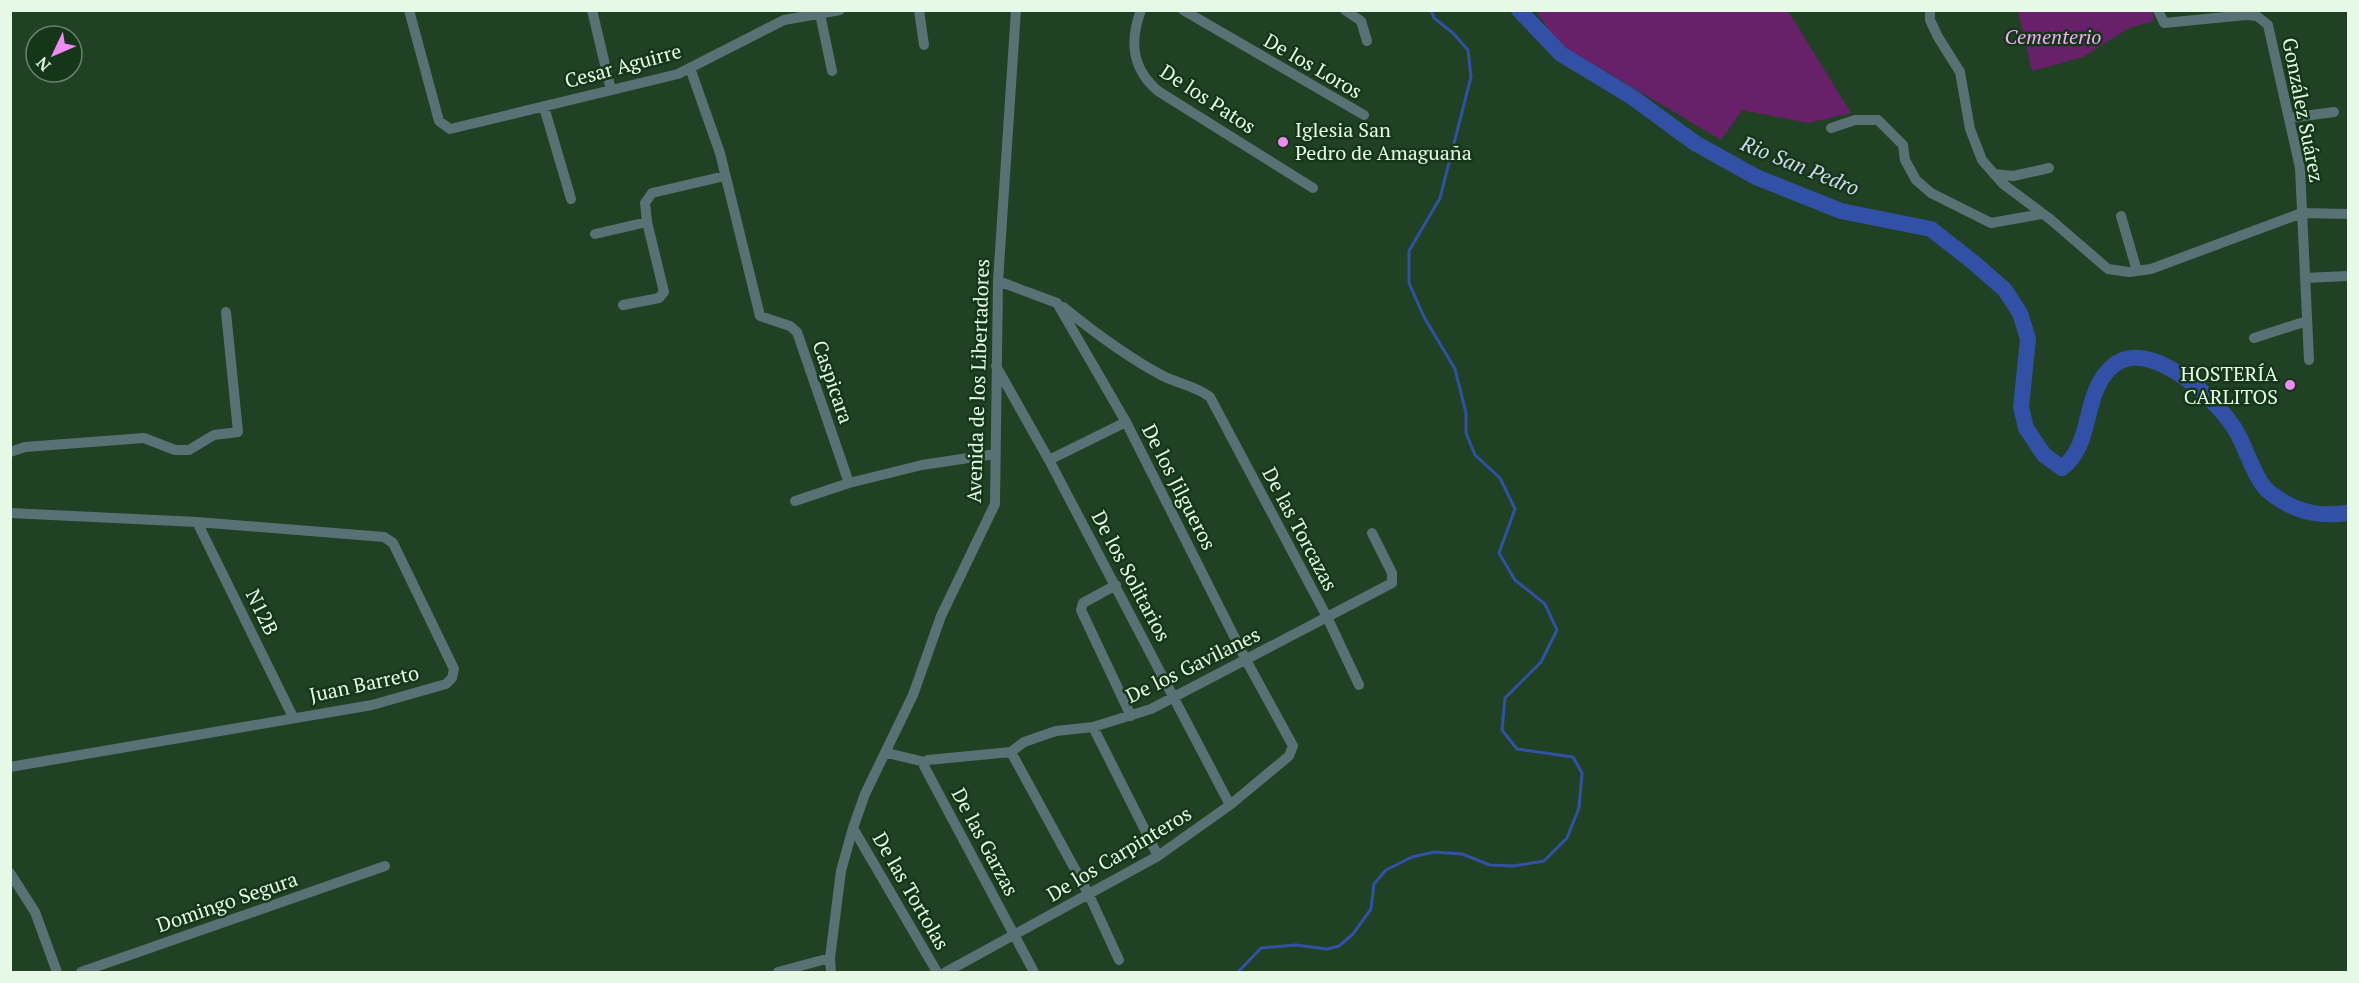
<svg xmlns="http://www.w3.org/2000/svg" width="2359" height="983" font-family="'PT Serif',serif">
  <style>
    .green { fill: #68206b }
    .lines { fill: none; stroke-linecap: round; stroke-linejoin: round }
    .stream { stroke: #3251a6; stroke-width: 3 }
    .river { stroke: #3251a6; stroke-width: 16 }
    .street { stroke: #587174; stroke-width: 10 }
    .poi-dot { fill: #f18af4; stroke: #153619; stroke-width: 2 }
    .labels { text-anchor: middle; stroke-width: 5; stroke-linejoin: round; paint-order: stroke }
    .park-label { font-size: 20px; font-style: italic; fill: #f8a9f9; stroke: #153619 }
    .street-label { font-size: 20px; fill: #e6f9e7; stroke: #153619 }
    .poi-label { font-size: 20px; fill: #e6f9e7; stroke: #153619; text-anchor: start }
    .water-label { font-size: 21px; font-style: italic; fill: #cfdaf1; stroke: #153619 }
  </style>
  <rect width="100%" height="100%" fill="#204123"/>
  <path class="green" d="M1536,11H1788L1851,113L1808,123L1742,110L1721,140L1558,43Z
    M2018,11H2152L2154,21L2129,28L2083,57L2032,71Z"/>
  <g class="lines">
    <path class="stream" d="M1238,972L1261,948L1296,945L1327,949L1339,946L1353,934L1371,909L1374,884L1386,870L1412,857L1434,852L1462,854L1490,865L1513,866L1544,861L1567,838L1579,808L1582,773L1573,757L1517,749L1502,730L1505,698L1541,662L1557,630L1545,604L1515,580L1499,553L1515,509L1500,478L1475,455L1466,433V413L1455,369L1424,317L1409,283V251L1440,198L1471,77L1468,50L1453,33L1434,18L1431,10"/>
    <path class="river" d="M1519,10L1561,54L1632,97L1695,143L1756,177L1841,211L1931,229L1973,262L2005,290L2020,313L2028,339L2021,407L2026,428L2044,455L2062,468C2095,443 2081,391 2114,365C2150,336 2219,401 2236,431C2247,449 2251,471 2265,488C2268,492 2275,496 2279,499C2302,514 2321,516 2348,513"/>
    <path class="street" d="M409,10L439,121L450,129L678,74L784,20L840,10
      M592,10L611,90
      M919,10L924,45
      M1141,10C1129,42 1132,69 1158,91L1313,188
      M1183,10L1364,115
      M1345,10L1361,21L1367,41
      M1930,10V20L1938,37L1960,72L1970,129L1982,160L2003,184L2050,219L2108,269L2129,272L2151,269L2302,213L2348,214
      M2158,10L2164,23L2246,15L2257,16L2268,25L2300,168L2309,360
      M820,14L832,71
      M690,68L720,153L760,316L790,326L797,332L849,483L922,465L995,454
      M544,107L571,199
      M2289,118L2334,112
      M1831,128L1855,120H1878L1903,145L1905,160L1910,169L1916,180L1931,193L1991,223L2042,214
      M1994,174L2013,176L2049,168
      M2121,216L2137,271
      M595,234L647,222L645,203L652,193L725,176
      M2305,278L2348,276
      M623,305L659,298L664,292L647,222
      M1063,307C1095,333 1127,357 1163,376C1179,384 1196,386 1210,397L1327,617L1359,685
      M2254,338L2307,321
      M996,366L1049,460L1230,805
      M10,452L25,447L144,438L175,450H189L214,435L238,432L226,312
      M1049,460L1126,422
      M795,501L849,483
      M10,513L197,522L384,537L393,543L454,669L452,678L446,684L372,705L10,767
      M197,522L293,717
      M1116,585L1083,603L1081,610L1131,716
      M1093,727L1158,856
      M1011,752L1089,895L1119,960
      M887,753L925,762L924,766L1034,972
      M925,762L928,760L1011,752L1024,742L1056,731L1093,727L1151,709L1392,583V573L1372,533
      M853,828L937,972
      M10,873L35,912L57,972
      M81,972L385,866
      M778,972L830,958
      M831,972L830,958L841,871L853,828L865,794L913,695L941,616L995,504L998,281L1016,10
      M946,972L1158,856L1230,805L1289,756L1293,746L1246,660L1126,422L1057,303L998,281"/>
  </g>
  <g class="poi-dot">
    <circle cx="1283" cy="142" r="6"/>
    <circle cx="2290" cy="385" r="6"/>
  </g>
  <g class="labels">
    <g class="park-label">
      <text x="2053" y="44">Cementerio</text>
    </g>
    <g class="street-label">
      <text transform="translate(623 66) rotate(-15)" y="7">Cesar Aguirre</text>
      <text transform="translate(1313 66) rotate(30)" y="7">De los Loros</text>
      <text transform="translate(1208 99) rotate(33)" y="7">De los Patos</text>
      <text transform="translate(2303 110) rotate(79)" y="7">González Suárez</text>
      <text transform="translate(978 381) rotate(-88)" y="7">Avenida de los Libertadores</text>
      <text transform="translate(833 382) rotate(71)" y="7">Caspicara</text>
      <text transform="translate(1179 487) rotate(63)" y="7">De los Jilgueros</text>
      <text transform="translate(1300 529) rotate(62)" y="7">De las Torcazas</text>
      <text transform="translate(1131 576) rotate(62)" y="7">De los Solitarios</text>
      <text transform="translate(262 612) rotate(64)" y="7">N12B</text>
      <text transform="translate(1193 665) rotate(-26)" y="7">De los Gavilanes</text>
      <text transform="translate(364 684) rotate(-12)" y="7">Juan Barreto</text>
      <text transform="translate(985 842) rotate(62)" y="7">De las Garzas</text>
      <text transform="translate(1119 854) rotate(-31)" y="7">De los Carpinteros</text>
      <text transform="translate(911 891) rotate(60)" y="7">De las Tortolas</text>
      <text transform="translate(227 902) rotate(-19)" y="7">Domingo Segura</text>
    </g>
    <g class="poi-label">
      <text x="1295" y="137">Iglesia San<tspan x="1295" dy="23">Pedro de Amaguaña</tspan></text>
      <text x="2278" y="381" text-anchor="end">HOSTERÍA<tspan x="2278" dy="23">CARLITOS</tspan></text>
    </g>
    <g class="water-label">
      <text transform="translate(1800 166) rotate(22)" y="7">Rio San Pedro</text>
    </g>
  </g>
  <rect width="2359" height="983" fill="none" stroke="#e6f9e7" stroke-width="24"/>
  <g transform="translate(54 54) rotate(226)"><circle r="28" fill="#153619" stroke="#69846b" stroke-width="1.5"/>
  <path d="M0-4.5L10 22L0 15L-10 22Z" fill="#f18af4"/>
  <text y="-9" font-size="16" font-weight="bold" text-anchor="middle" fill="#e6f9e7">N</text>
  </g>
</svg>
